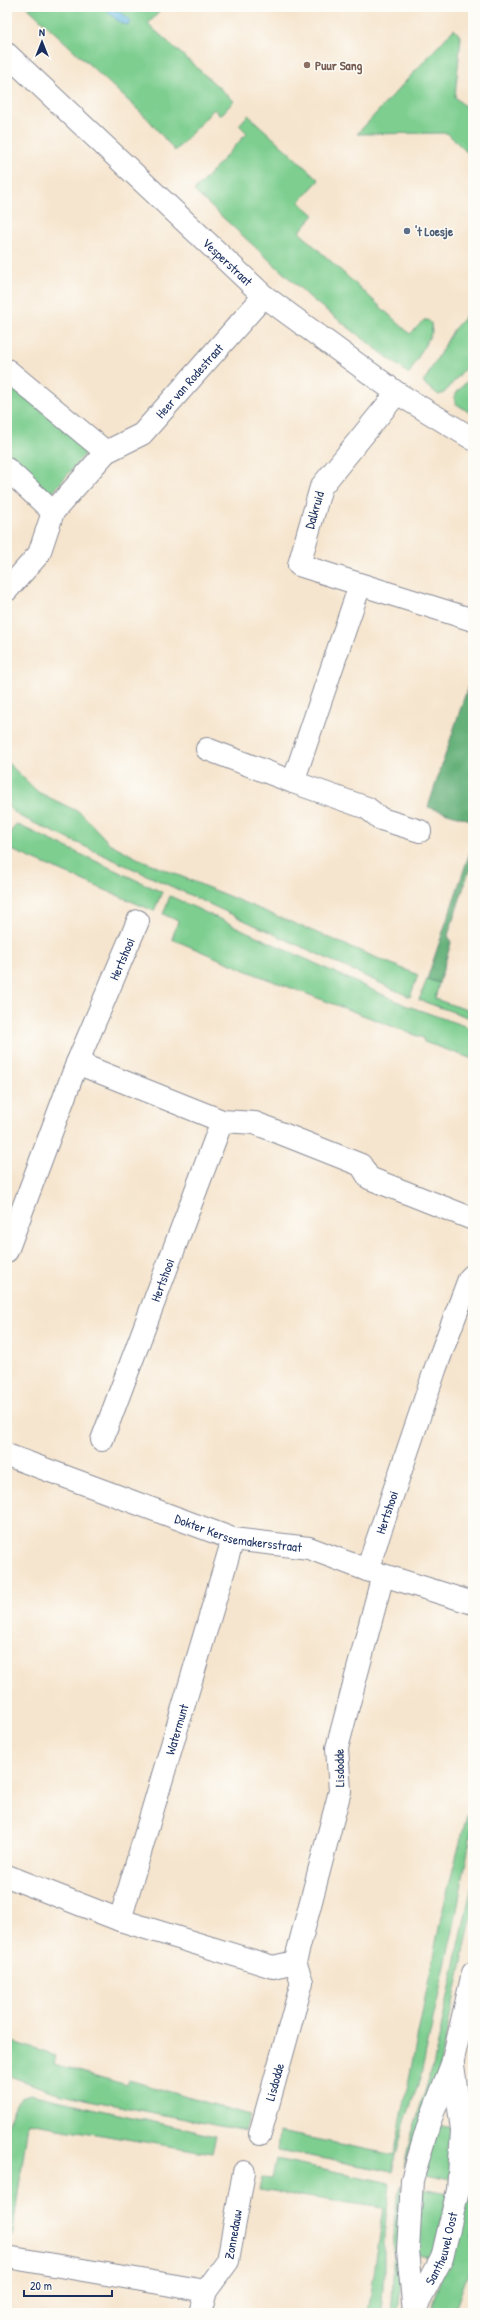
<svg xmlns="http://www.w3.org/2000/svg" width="480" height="2320" font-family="'Patrick Hand',sans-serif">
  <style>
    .green { fill: #7dce8f; stroke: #4c7e76 }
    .forest { fill: #66b17a; stroke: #40706c }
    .water { fill: #66bbe2; stroke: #4075a0 }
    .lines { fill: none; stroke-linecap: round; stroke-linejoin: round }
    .minor-casing { stroke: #888a96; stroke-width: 24 }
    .minor { stroke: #fff; stroke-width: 22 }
    .education-dot { fill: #8d6e63; stroke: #fdfcf7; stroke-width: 1.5 }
    .service-dot { fill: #5c6f8a; stroke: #fdfcf7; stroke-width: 1.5 }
    .labels { text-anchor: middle; stroke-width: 3; stroke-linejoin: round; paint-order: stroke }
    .education-label { font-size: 13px; font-weight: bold; fill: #785e54; stroke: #fdfcf7; text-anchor: start }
    .service-label { font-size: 13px; font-weight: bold; fill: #4e5e75; stroke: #fdfcf7; text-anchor: start }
    .street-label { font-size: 13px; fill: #1b2f5e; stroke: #fdfcf7 }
  </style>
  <rect width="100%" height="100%" fill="#fdfcf7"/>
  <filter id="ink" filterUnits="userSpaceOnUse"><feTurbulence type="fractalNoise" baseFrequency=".025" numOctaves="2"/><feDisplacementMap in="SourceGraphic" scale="8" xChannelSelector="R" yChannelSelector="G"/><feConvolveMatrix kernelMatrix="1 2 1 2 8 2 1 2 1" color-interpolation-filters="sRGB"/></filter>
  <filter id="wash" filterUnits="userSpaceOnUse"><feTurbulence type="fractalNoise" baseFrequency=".012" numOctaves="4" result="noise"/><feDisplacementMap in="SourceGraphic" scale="16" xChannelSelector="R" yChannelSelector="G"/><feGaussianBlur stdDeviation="0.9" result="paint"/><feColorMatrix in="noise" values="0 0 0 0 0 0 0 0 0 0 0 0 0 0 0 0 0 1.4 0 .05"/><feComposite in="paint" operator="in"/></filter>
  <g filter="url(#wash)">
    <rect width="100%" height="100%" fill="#f6e5ce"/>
    <path class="green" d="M27,7H153L159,12L148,24L234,101L220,116L214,109L175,151L148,119Z
      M454,29L461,37L455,97L473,114V158L447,133L357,134Z
      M248,115L319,180L299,202L314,215L299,232L410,334L424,320H428L431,323L432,332L409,374L314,301L194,191L247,133L239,125Z
      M473,308V359L444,393L439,395L423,383L454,329Z
      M473,374V415L455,403L454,396Z
      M7,381L88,450L48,498L7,457Z
      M7,762L38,792L81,813L109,843L137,858L418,975L410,997L19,816L7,806Z
      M16,824L162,892L154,911L7,848V838Z
      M170,896L405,1005L473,1029V1059L424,1042L423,1038L257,975L172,939L178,921L163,914Z
      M427,979L439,983L435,999L473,1012V1019L419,1000Z
      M467,1815L473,1816V1823L455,1921L420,2079L404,2124L392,2172L278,2150L280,2132L394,2155L442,1912Z
      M473,1880V1910L434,2092L404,2167L411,2136L433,2066Z
      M7,2040L56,2056L54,2064L127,2085L129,2080L250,2115L245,2131L84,2099L51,2091L7,2075Z
      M473,2053V2184L466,2183L470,2074Z
      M30,2094L216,2136L212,2153L28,2123L12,2237L7,2236V2124L17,2102L21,2097Z
      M437,2126L455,2129L450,2180L425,2175Z
      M276,2159L390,2183L384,2237V2274L381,2313H368L384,2208L259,2190L262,2177L272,2178Z
      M402,2186L399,2305L398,2313H391C395,2288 390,2201 402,2186Z
      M423,2188L448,2193L433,2258L416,2255Z
      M463,2196L473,2198V2259L454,2313H429L456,2235Z"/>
    <path class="forest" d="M473,671V811L470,820L428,807Z
      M473,843V859L448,935L451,943L439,983L427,979Z"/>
    <path class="water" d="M102,7C110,7 128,14 130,22L128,25C118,24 111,13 102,7Z"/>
  </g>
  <g filter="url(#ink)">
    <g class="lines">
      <defs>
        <g id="minor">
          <path id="s1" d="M7,54L264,296L397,393L473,439"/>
          <path d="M7,370L106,452"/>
          <path d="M397,393L321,487L299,565L473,620"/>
          <path d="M7,469L53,512"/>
          <path id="s2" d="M7,590L39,554L53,512L106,452L142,434L264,296"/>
          <path d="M207,749L293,782L367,808L381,819L420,831"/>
          <path d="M293,782L360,585"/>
          <path d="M77,1063L222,1121L255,1123L361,1165L369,1178L473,1219"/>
          <path id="s3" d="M7,1251L77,1063L138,921"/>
          <path id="s4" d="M102,1440L222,1121"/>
          <path id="s5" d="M7,1455L233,1539L309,1548L367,1570L473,1603"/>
          <path id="s6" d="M367,1570L436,1367L469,1279L473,1275"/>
          <path d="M7,1876L120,1920L273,1967L295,1962"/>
          <path id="s7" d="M120,1920L233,1539"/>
          <path id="s8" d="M260,2134L302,1982L295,1962L340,1791L337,1748L383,1575"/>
          <path d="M7,2257L206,2291"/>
          <path id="s9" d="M414,2311L442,2258L458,2190L462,2130L453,2065"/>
          <path id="s10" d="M200,2313L206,2291L228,2261L244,2172"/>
          <path d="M414,2313L408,2250L412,2180L429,2123L452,2064L473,1973"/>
        </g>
      </defs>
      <use href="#minor" class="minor-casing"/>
      <use href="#minor" class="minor"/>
    </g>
  </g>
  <circle class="education-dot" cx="307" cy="65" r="4"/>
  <circle class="service-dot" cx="407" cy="231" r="4"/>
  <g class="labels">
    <g class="education-label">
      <text x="315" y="70">Puur Sang</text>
    </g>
    <g class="service-label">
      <text x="415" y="236">'t Loesje</text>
    </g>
    <g class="street-label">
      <text dy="5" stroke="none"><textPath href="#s1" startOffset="303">Vesperstraat</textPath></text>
      <text dy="5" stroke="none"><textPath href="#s2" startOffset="284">Heer van Rodestraat</textPath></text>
      <text transform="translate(314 510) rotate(-74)" y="5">Dalkruid</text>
      <text dy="5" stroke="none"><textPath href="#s3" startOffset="314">Hertshooi</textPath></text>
      <text dy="5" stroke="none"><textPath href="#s4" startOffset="171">Hertshooi</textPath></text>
      <text dy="5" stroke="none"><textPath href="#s6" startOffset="61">Hertshooi</textPath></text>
      <text dy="5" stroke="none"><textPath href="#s5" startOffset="245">Dokter Kerssemakersstraat</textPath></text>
      <text dy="5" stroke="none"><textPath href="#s7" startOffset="199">Watermunt</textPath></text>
      <text transform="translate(339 1768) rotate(-91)" y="5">Lisdodde</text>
      <text dy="5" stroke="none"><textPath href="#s8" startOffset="54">Lisdodde</textPath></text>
      <text dy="5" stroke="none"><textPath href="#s10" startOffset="87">Zonnedauw</textPath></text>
      <text dy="5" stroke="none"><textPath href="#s9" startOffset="69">Santheuvel Oost</textPath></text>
    </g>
  </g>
  <rect width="480" height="2320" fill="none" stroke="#fdfcf7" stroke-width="24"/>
  <g transform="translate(42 42)" stroke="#fdfcf7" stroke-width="3" paint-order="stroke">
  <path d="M0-3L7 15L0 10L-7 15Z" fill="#1b2f5e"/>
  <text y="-6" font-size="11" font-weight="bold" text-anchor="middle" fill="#1b2f5e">N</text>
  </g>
  <path d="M24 2290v6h88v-6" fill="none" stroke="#1b2f5e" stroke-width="2"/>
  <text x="30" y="2290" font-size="12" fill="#1b2f5e" stroke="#fdfcf7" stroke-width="3" paint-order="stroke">20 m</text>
</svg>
